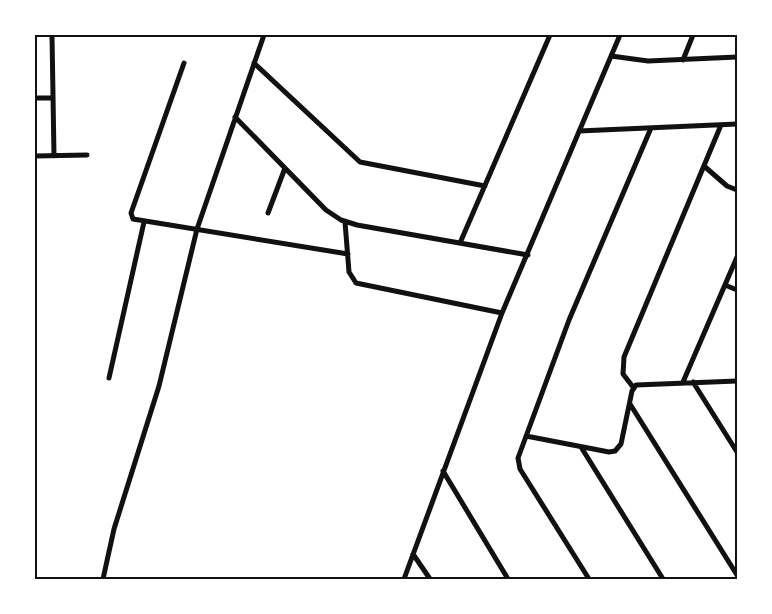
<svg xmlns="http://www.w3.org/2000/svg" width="772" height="614" font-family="Ubuntu,sans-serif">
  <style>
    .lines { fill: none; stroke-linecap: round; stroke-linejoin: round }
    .minor { stroke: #111; stroke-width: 5 }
    .neatline { fill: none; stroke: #111; stroke-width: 2 }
  </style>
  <rect width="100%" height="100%" fill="#fff"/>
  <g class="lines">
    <path class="minor" d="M52,35L54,156
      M611,56L648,61L737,57
      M683,60L693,35
      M184,63L131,213L133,219L348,254
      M254,63L360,162L485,186
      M35,98H53
      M235,117L326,210L341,220L357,225L528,255
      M579,131L737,124
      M35,156L87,155
      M704,166L727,186L737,190
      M268,213L285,168
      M345,222L349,272L356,283L502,313
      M460,243L550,35
      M725,285L737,290
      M109,378L144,222
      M683,382L737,257
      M693,382L737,452
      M633,387L623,374L624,357L721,125
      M630,404L737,575
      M526,436L609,452L615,451L621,444L632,391L636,385L737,381
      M581,447L663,579
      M443,471L508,579
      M413,554L430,579
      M103,579L114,529L159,386L197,229L264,35
      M404,579L502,313L620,35
      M589,579L520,469L518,458L569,320L651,128"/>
  </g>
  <rect width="772" height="614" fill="none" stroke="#ffffff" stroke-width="72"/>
  <rect x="36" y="36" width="700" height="542" class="neatline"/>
</svg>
